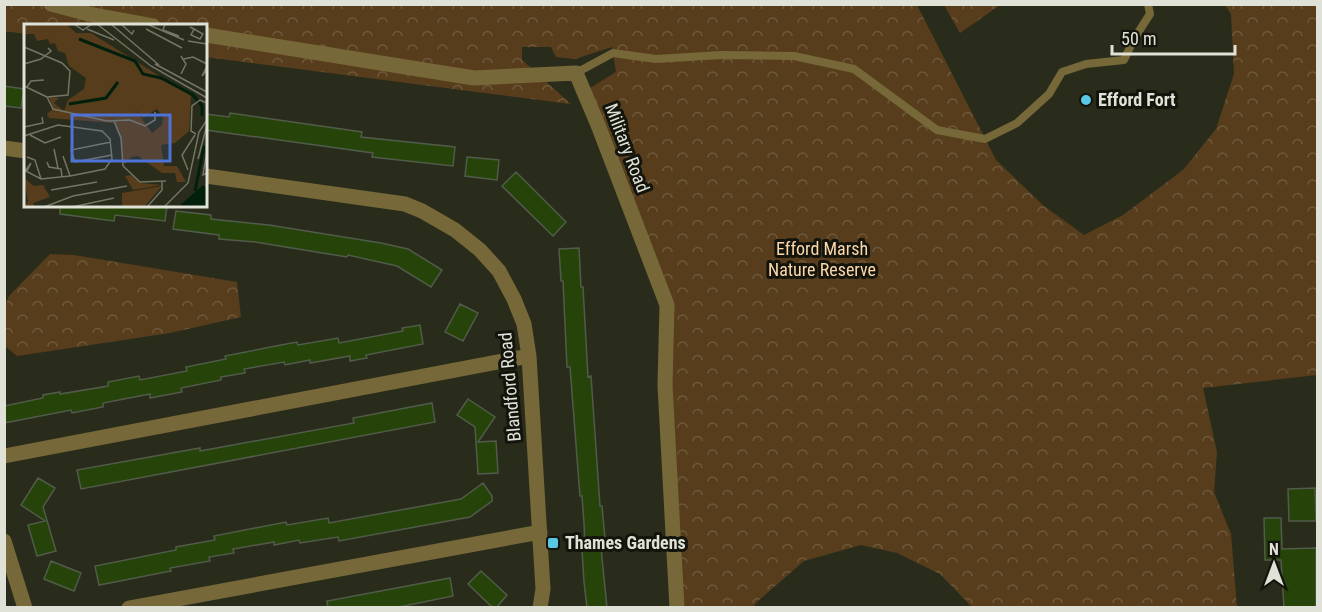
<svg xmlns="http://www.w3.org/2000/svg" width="1322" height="612" font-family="'Roboto Condensed',sans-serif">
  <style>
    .forest { fill: url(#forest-crowns) }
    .building { fill: #26430a; stroke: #515b4a; stroke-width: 1.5 }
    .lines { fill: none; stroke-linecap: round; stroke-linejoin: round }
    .lane { stroke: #776839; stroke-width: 8 }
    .street { stroke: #776839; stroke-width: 15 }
    .poi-dot { fill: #59c8e5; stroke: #13140c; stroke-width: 2 }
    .labels { text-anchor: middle; stroke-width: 6; stroke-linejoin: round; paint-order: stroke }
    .poi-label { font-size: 18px; font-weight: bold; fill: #e1e2d7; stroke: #13140c; text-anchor: start }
    .street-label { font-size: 18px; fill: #e1e2d7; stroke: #13140c }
    .park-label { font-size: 18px; fill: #fdd7aa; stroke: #13140c }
    .inset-river { fill: none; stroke: #00200d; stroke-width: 3 }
    .inset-road { fill: none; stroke: #737566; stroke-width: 1.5 }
    .view { fill: #4e73d8; fill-opacity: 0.15; stroke: #4e73d8; stroke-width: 3 }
    .inset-edge { fill: none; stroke: #e1e2d7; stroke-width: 3 }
  </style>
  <defs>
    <pattern id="forest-crowns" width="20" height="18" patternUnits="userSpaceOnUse" patternTransform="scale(1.5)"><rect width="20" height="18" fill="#573d1c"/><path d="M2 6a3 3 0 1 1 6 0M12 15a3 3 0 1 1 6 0" fill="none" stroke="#6f593c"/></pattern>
  </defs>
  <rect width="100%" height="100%" fill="#2a2c1b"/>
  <path class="forest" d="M5,4L917,5L996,160L1044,206L1084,235L1123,215L1183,170L1216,129L1234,74L1231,14L1225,5H1317V375L1203,388L1217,452L1214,492L1231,534L1237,607H972L940,574L897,553L861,545L804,561L758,601L753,607H682L671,390L672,305L590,88L616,72L612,47L575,59L556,57L551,47H522V60L571,104L206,57V26H26L25,34L5,31Z
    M944,5H1000L960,33Z
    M50,254L74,255L237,282L241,317L170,333L17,356L5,346V306L9,296Z"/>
  <path class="building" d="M4,86L24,89L21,108L4,106Z
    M230,113L362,132L361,137L455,147L453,166L372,157L373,153L206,130V114L229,117Z
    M467,157L499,160L497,180L465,176Z
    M516,172L566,222L553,236L502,186Z
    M60,206H167L165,221L115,215L114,221L60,214Z
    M176,211L211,215V219L269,225L381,243L408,249L442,270L431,287L397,266L348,255L347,257L255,242L219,239V235L173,229Z
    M579,248L581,287H583L588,377L591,376L600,506H602L605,538H600L607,608H587L584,582L582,550H585L584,523L582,496H580L570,367H567L563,281H561L559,249Z
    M460,304L478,313L463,341L445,332Z
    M420,325L423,344L366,355L367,358L350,361V356L310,363V360L285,365L284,362L244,369L245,373L221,377V380L181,388L182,392L150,398V394L103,403V407L72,413L71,410L4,423V406L43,398V395L60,392V394L108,386V382L139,376L140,380L187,371L186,367L226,359L225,356L281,345L297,342L298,345L338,338L339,343L403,331L402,328Z
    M468,399L495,417L478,442L496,441L498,473L478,474L475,427L457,415Z
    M432,403L435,422L81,489L77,470L200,448V451L354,423L353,418Z
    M38,478L55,488L43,507L56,551L37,556L28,525L45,521L21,505Z
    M483,483L492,496V501L470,517L339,541L338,537L300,543L299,540L274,545V542L233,549L234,553L209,557L210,561L170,568L171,571L99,585L95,566L176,550V547L215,540L214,536L286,522L287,525L328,518L329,523L461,499Z
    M1315,488L1316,521H1289L1288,489Z
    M1264,518H1281L1282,549L1316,548V608H1284L1281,560H1265Z
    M51,561L81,573L74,591L44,579Z
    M481,571L507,595L496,608H493L468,584Z
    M450,578L453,596L399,607L328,608L327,601Z"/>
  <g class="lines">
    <path class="lane" d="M576,73L613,53L656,59L721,55L794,56L854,69L937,130L985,139L1017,123L1049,94L1062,72L1086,64L1124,60L1134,39L1150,14L1148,4"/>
    <path class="street" d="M51,4L93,15L153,26
      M206,35L474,78L576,73L598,125L667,305L665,385L677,608
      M4,148L26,151
      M206,176L405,204L422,211L455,230L480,250L499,271L514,299L524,324L529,356L543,589L540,608
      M4,456L529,356
      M4,541L25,608
      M129,608L540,532"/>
  </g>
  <g class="poi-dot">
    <circle cx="1086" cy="100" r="6"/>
    <rect x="547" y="537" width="12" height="12" rx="3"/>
  </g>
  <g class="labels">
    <g class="poi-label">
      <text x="1098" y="106">Efford Fort</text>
      <text x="565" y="549">Thames Gardens</text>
    </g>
    <g class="street-label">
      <text transform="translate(627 148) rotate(69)" y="6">Military Road</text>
      <text transform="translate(510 387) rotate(-95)" y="6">Blandford Road</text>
    </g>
    <g class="park-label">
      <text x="822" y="255">Efford Marsh<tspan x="822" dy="21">Nature Reserve</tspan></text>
    </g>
  </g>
  <g transform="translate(24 24)">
    <rect width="183" height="183" fill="#2a2c1b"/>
    <path d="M138,162L120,183H98V169Z" fill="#573d1c"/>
    <path d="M0,0H42L52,9H67L167,72L165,107L151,119L137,121L140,142H153L162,158H153L151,149H138L114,132L107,133L100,141L97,114L88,95L90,99L25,94L23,90L29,85L25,73L35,74L30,79L40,87L44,76L60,65L62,54L45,42L41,29L34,27L31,19L26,20L24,15L13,17L10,10H0ZM111,85L119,94L133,85L139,93L138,101L128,109ZM107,151L116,159L138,161L109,166L101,152ZM0,154L10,162L19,161L26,173L9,179L10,183H1L4,177Z" fill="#573d1c" fill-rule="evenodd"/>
    <path d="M179,161L183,165V183H154Z" fill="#00200d"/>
    <path class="inset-river" d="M55,15L111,37L119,50L137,54L169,71L178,82V92M45,80L82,74L94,58M171,167L180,122"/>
    <path class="inset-road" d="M50,0L59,6L68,0M73,0L127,42L183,74M87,0L135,41M97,0L108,10L110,6M123,0L160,16M141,0L139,6L155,12M166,3L170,5L179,10L176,15L167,11L170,5M63,5L90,16M122,5L158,24M164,17L183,20M0,23L38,39L46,47L44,71L23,73M160,35L169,33L183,40M0,40L17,35L27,27L24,24M131,40L183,68M183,42L178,52L183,46M157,50L162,40L157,32M0,62L23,73M3,63L7,57L20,56M23,73L29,85L83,97L106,96L121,102L131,96V88M90,97L97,114L99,142L116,158L142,157M0,103L19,99L18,93M172,110L167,107L168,82L176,76L183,79M6,111L21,119L37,113M0,112L34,101L78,107L86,115L88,135L81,145L46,152L17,155L0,146M87,118L47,126L51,138L88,131M30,125L34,144M183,127L179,151L183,149M39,132L46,152M3,133L11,136L17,155M174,135L183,101M23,138L25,143L37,145L38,153M164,146L158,131L171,111M1,147L7,139L3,147M27,166L73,158M20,183L49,172L103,162M48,183L90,174M123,183L138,166V158M140,183L164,159L175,108L183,96"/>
    <path class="view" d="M48,91H146V137H48Z"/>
    <rect width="183" height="183" class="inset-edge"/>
  </g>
  <rect width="1322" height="612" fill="none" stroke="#e1e2d7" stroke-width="12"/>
  <g transform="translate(1274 564)" stroke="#13140c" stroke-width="4.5" paint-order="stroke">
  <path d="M0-4.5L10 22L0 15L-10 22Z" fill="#e1e2d7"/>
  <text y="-9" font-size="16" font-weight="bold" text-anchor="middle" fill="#e1e2d7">N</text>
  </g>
  <path d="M1112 45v9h123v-9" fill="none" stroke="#e1e2d7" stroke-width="3"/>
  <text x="1121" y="45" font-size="18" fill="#e1e2d7" stroke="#13140c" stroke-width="4.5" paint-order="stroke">50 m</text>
</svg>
